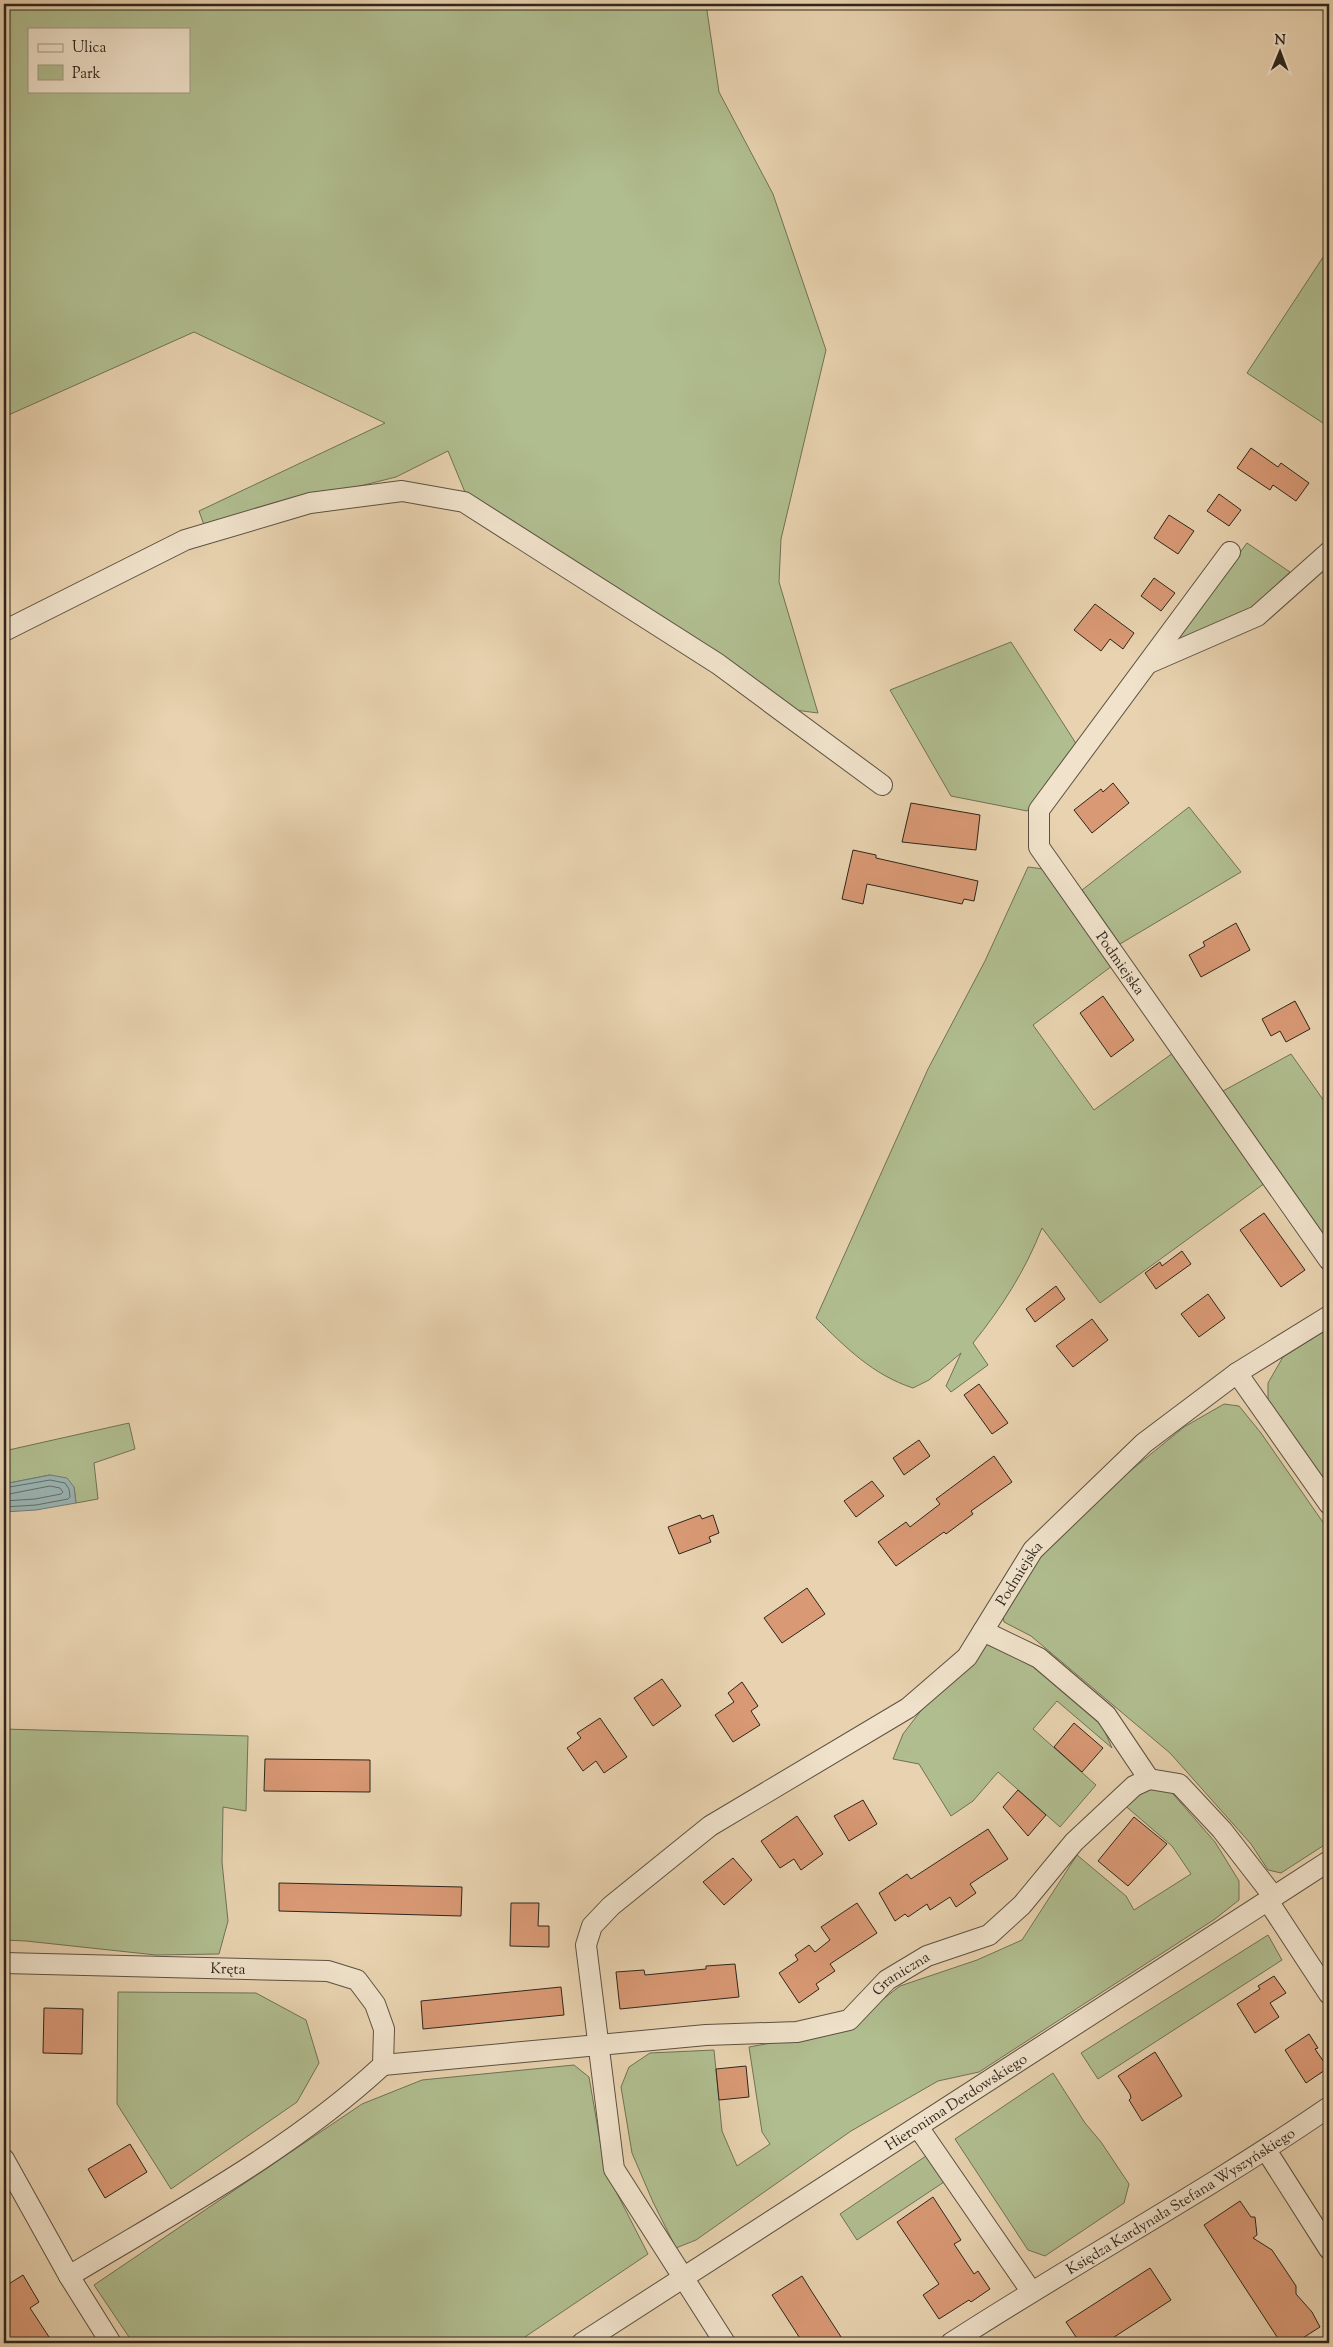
<svg xmlns="http://www.w3.org/2000/svg" width="1333" height="2347" font-family="'Sorts Mill Goudy',serif">
  <style>
    .green { fill: #b0bd8f; stroke: #6f7256; fill-rule: evenodd }
    .water { fill: #9ab5b4; stroke: #6f7c77 }
    .lines { fill: none; stroke-linecap: round; stroke-linejoin: round }
    .shore { stroke: #646e68; stroke-width: 1 }
    .building { fill: #d99975; stroke: #2e261c }
    .minor-casing { stroke: #5c5141; stroke-width: 22 }
    .minor { stroke: #f0e2cb; stroke-width: 20 }
    .labels { text-anchor: middle; stroke-width: 4; stroke-linejoin: round; paint-order: stroke }
    .street-label { font-size: 15px; fill: #2e261c; stroke: #f0e2cb }
  </style>
  <rect width="100%" height="100%" fill="#e8d2af"/>
  <filter id="stains"><feTurbulence type="fractalNoise" baseFrequency=".004" numOctaves="4"/><feColorMatrix values="0 0 0 0 .2 0 0 0 0 .09 0 0 0 0 .02 0 0 0 .5 -.17"/></filter>
  <radialGradient id="worn" r=".72"><stop offset=".6" stop-color="#630" stop-opacity="0"/><stop offset="1" stop-color="#630" stop-opacity=".3"/></radialGradient>
  <path class="green" d="M4,4H706L719,92L773,194L826,350L781,539L779,582L818,713L764,706L467,497L448,451L396,477L204,525L199,511L385,423L194,332L4,417ZM29,29H189V91H29Z
    M1329,248V427L1247,373Z
    M1247,543L1290,572L1246,613L1175,642Z
    M1011,642L1077,745L1027,811L951,796L890,690Z
    M1189,807L1241,872L1120,944L1082,890Z
    M1028,867L1044,869L1112,966L1033,1025L1094,1110L1173,1053L1265,1183L1100,1303L1042,1228C1025,1271 1002,1307 973,1343L988,1365L951,1392L946,1386L961,1353L929,1380L913,1388C873,1375 845,1347 816,1318L928,1069L985,961Z
    M1291,1054L1329,1108V1242L1223,1091Z
    M1329,1328V1486L1268,1401V1383L1283,1357Z
    M1224,1404L1239,1406L1261,1433L1329,1531V1842L1281,1873L1268,1870L1251,1844L1170,1753L1031,1636L1004,1622L1002,1609L1044,1551L1086,1507L1184,1427Z
    M129,1423L135,1449L94,1463L98,1499L76,1503L74,1487L50,1475L4,1484V1451Z
    M994,1642L1030,1659L1083,1704L1103,1727L1112,1748L1057,1701L1033,1729L1096,1785L1060,1827L998,1772L973,1801L951,1816L919,1764L893,1759L903,1734L926,1704L980,1646Z
    M4,1729L248,1736L246,1811L223,1807L222,1862L228,1921L219,1954L156,1955L26,1941L4,1940Z
    M1147,1784L1167,1787L1215,1842L1239,1881V1900L1215,1919L979,2072L938,2081L851,2131L696,2240L676,2248L653,2202L632,2153L621,2087L629,2067L650,2053L714,2050L722,2131L737,2166L770,2144L762,2132L749,2047L843,2030L900,1986L977,1960L1022,1940L1077,1855L1126,1896L1134,1910L1191,1874L1172,1846L1122,1803Z
    M1268,1935L1282,1960L1098,2079L1081,2053Z
    M118,1992L256,1993L306,2020L319,2063L297,2102L171,2189L117,2104Z
    M574,2065L589,2077L605,2170L648,2254L516,2343H133L94,2285L362,2104L422,2080Z
    M1053,2073L1085,2123L1101,2142L1129,2184L1124,2203L1045,2256L1028,2250L955,2139Z
    M926,2156L944,2182L857,2240L840,2214Z"/>
  <path class="water" d="M50,1475L67,1478L74,1487L76,1503L36,1510L4,1512V1484Z"/>
  <g class="lines">
    <path class="shore" d="M4,1488L50,1480L65,1483L69,1489L70,1497L68,1499L36,1505L4,1507
      M4,1495L50,1486L60,1488L63,1492L61,1494L35,1499L4,1501"/>
  </g>
  <path class="building" d="M1251,448L1278,467L1281,463L1309,483L1296,501L1273,485L1270,490L1237,468Z
    M1219,494L1241,510L1229,526L1207,511Z
    M1169,515L1194,531L1178,554L1154,538Z
    M1154,578L1175,593L1161,611L1141,596Z
    M1095,604L1134,633L1123,649L1110,639L1101,651L1074,630Z
    M1113,783L1129,803L1092,833L1074,810L1101,789L1103,792Z
    M911,803L980,815L976,850L902,842Z
    M853,850L876,855V858L978,881L974,901L964,899L962,904L867,884L863,904L842,899Z
    M1236,923L1250,950L1201,977L1189,955L1205,946L1203,942Z
    M1103,996L1134,1040L1111,1057L1080,1013Z
    M1295,1001L1310,1029L1286,1042L1280,1031L1271,1036L1262,1019Z
    M1264,1213L1305,1270L1281,1287L1240,1230Z
    M1182,1251L1191,1264L1156,1289L1145,1273L1160,1262L1162,1266Z
    M1056,1286L1065,1299L1035,1322L1026,1309Z
    M1208,1294L1225,1318L1199,1337L1181,1314Z
    M1092,1319L1108,1340L1073,1367L1056,1346Z
    M979,1384L1008,1423L992,1434L964,1395Z
    M919,1440L930,1456L904,1475L893,1458Z
    M994,1456L1012,1482L971,1511L973,1514L946,1534L944,1532L896,1566L878,1542L906,1522L910,1527L940,1504L936,1499Z
    M872,1481L884,1496L856,1517L844,1501Z
    M700,1515L702,1519L713,1515L719,1533L709,1537L711,1542L679,1554L668,1527Z
    M807,1588L825,1614L782,1643L764,1618Z
    M662,1679L681,1706L653,1726L634,1698Z
    M742,1682L758,1706L751,1711L760,1725L733,1742L715,1715L734,1702L728,1693Z
    M600,1718L627,1757L604,1773L596,1761L583,1771L567,1748L581,1738L577,1733Z
    M1074,1723L1103,1748L1082,1772L1054,1747Z
    M265,1759L370,1760V1792L264,1791Z
    M1018,1790L1046,1815L1028,1836L1003,1807Z
    M863,1800L877,1824L849,1841L834,1816Z
    M797,1816L823,1854L801,1870L794,1859L780,1868L761,1841Z
    M1134,1817L1167,1844L1128,1886L1098,1861Z
    M988,1829L1008,1859L970,1884L976,1893L956,1907L950,1897L930,1910L927,1904L908,1917L905,1914L895,1921L879,1893L907,1874L911,1879Z
    M733,1858L752,1880L724,1905L703,1882Z
    M279,1883L462,1887L461,1916L279,1911Z
    M511,1903H539L538,1926H549V1947L510,1946Z
    M857,1903L877,1933L830,1964L835,1971L816,1984L819,1989L799,2003L779,1973L798,1960L795,1955L809,1945L815,1952L830,1940L821,1927Z
    M735,1964L739,1997L620,2009L616,1972L644,1970L645,1975L706,1969V1966Z
    M1274,1976L1286,1993L1270,2003L1279,2017L1255,2033L1237,2004L1260,1989L1258,1986Z
    M561,1987L564,2015L423,2029L421,2001Z
    M44,2008L83,2009L82,2054L43,2053Z
    M1309,2034L1318,2048L1315,2049L1328,2068L1306,2083L1285,2050Z
    M1155,2052L1182,2096L1142,2121L1129,2100L1131,2098L1130,2094L1118,2076Z
    M746,2066L749,2097L719,2100L716,2069Z
    M130,2144L147,2172L105,2198L88,2169Z
    M933,2197L961,2240L954,2244L974,2274L978,2271L990,2289L971,2302L969,2300L939,2319L923,2295L939,2284L897,2222Z
    M1240,2201L1251,2217H1255L1257,2235L1253,2238L1272,2250L1296,2286V2294L1312,2312L1320,2327L1295,2343H1281L1204,2225Z
    M1150,2268L1171,2300L1105,2343H1080L1066,2322Z
    M23,2275L39,2302L30,2308L53,2343H4V2287Z
    M802,2276L812,2292L845,2343H803L772,2295Z"/>
  <g class="lines">
    <defs>
      <g id="minor">
        <path id="s1" d="M1230,552L1039,810V847L1329,1260"/>
        <path d="M4,631L185,540L310,503L402,491L464,502L718,664L882,785"/>
        <path d="M1149,663L1257,616L1329,552"/>
        <path d="M1237,1373L1329,1504"/>
        <path d="M983,1631L1039,1658L1106,1715L1149,1779"/>
        <path d="M1268,1901L1329,1994"/>
        <path id="s2" d="M4,1963L328,1971L357,1980L375,2004L384,2029L383,2065C290,2151 177,2211 69,2276"/>
        <path id="s3" d="M383,2065L706,2035L797,2032L849,2020L887,1980L927,1956L989,1935L1022,1905L1074,1842L1134,1786L1149,1779L1179,1784L1222,1830L1274,1897"/>
        <path d="M918,2127L1031,2291"/>
        <path d="M1266,2150L1329,2249"/>
        <path d="M4,2159L69,2276L111,2343"/>
        <path id="s4" d="M582,2343L1329,1861"/>
        <path id="s5" d="M725,2343L614,2169L586,1945L592,1926L611,1906L710,1826L908,1708L967,1657L1033,1550L1144,1443L1237,1373L1329,1316"/>
        <path id="s6" d="M951,2343C1076,2262 1207,2191 1329,2107"/>
      </g>
    </defs>
    <use href="#minor" class="minor-casing"/>
    <use href="#minor" class="minor"/>
  </g>
  <g class="labels">
    <g class="street-label">
      <text dy="5" stroke="none"><textPath href="#s1" startOffset="500">Podmiejska</textPath></text>
      <text dy="5" stroke="none"><textPath href="#s5" startOffset="1014">Podmiejska</textPath></text>
      <text dy="5" stroke="none"><textPath href="#s2" startOffset="224">Kręta</textPath></text>
      <text dy="5" stroke="none"><textPath href="#s3" startOffset="539">Graniczna</textPath></text>
      <text dy="5" stroke="none"><textPath href="#s4" startOffset="445">Hieronima Derdowskiego</textPath></text>
      <text dy="5" stroke="none"><textPath href="#s6" startOffset="270">Księdza Kardynała Stefana Wyszyńskiego</textPath></text>
    </g>
  </g>
  <rect width="1333" height="2347" fill="none" stroke="#e8d2af" stroke-width="20"/>
  <rect x="5" y="5" width="1323" height="2337" fill="none" stroke="#2e261c" stroke-width="2.5"/>
  <rect x="10" y="10" width="1313" height="2327" fill="none" stroke="#2e261c"/>
  <rect x="28" y="28" width="162" height="65" fill="#f0e2cb" stroke="#a29785"/>
  <rect x="38" y="44" width="25" height="8" fill="#f0e2cb" stroke="#a29785"/>
  <text x="72" y="52" font-size="15" fill="#2e261c">Ulica</text>
  <rect x="38" y="65" width="25" height="15" fill="#b0bd8f" stroke="#a29785"/>
  <text x="72" y="78" font-size="15" fill="#2e261c">Park</text>
  <g transform="translate(1280 52) rotate(1)" stroke="#f0e2cb" stroke-width="4" paint-order="stroke">
  <path d="M0-4L9 19L0 12L-9 19Z" fill="#2e261c"/>
  <text y="-8" font-size="14" font-weight="bold" text-anchor="middle" fill="#2e261c">N</text>
  </g>
  <rect width="100%" height="100%" filter="url(#stains)"/>
  <rect width="100%" height="100%" fill="url(#worn)"/>
</svg>
